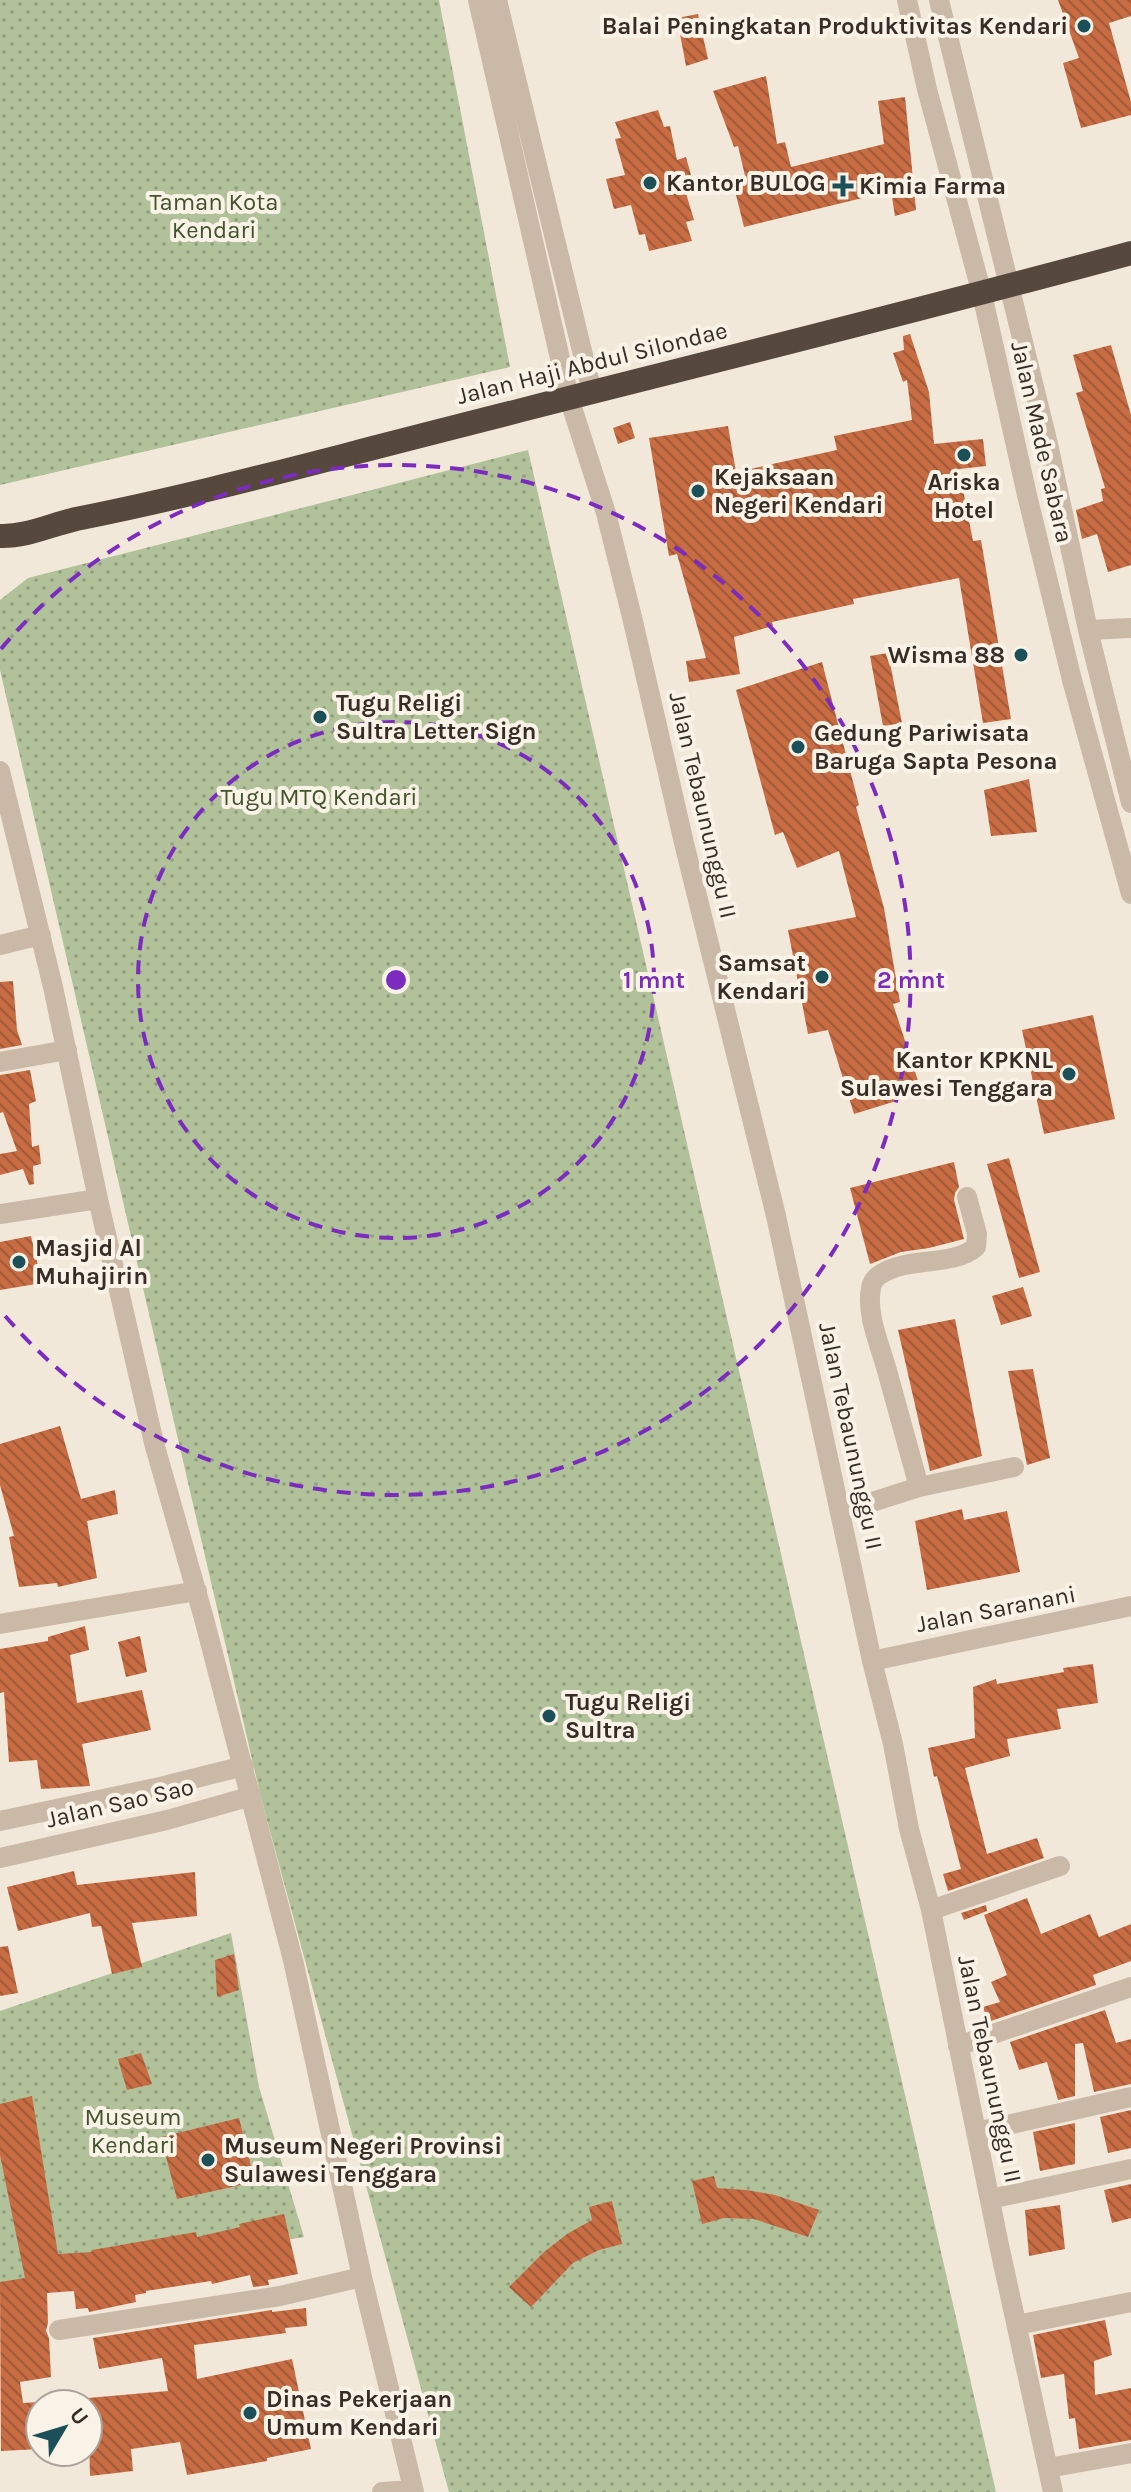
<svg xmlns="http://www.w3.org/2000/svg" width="1131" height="2492" font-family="Karla,sans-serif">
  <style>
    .park { fill: url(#park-dots) }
    .building { fill: url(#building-back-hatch) }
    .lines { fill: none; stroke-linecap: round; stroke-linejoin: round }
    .minor { stroke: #cab9a6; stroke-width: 20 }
    .highway { stroke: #57483e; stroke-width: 24 }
    .ring { fill: none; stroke: #7b2cbf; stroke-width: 4; stroke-dasharray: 14 10 }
    .poi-dot { fill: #1c5058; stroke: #f9f2e7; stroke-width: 3 }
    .labels { text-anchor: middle; stroke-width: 8; stroke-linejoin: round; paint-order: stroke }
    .poi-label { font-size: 24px; font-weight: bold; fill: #362d27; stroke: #f9f2e7; text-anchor: start }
    .park-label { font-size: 24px; fill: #42542b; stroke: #f9f2e7 }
    .street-label { font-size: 24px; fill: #362d27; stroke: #f9f2e7 }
    .centre { fill: #7b2cbf; stroke: #f9f2e7; stroke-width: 4 }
    .ring-label { font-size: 24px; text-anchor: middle; font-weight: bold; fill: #7b2cbf; stroke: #f9f2e7; stroke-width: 8; stroke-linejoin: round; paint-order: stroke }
  </style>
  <defs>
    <pattern id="park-dots" width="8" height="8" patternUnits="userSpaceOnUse" patternTransform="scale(2)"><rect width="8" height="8" fill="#b1c19a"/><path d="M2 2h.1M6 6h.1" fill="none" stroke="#919d7e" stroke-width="1.8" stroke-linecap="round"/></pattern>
    <pattern id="building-back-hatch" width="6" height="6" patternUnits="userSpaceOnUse" patternTransform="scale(2)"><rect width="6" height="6" fill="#c76c43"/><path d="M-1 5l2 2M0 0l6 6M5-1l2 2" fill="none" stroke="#a25938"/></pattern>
  </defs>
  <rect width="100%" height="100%" fill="#f2e8da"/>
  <path class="park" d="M0,0H439L510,367L0,485Z
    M528,450L996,2492H449L261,1798L0,670V600L28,578Z
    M231,1933L259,2087L304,2237L0,2289V2011Z"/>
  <path class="building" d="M1058,0H1131V16L1109,23L1131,102V115L1081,128L1063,63L1079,58Z
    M698,14L708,59L686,66L677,18Z
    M766,76L777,144L785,142L791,167L884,144L878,101L905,97L916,210L895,216L891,191L744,227L733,183L746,180L738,146L734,147L713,91Z
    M658,110L664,127L670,126L677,160L686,157L694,186L685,190L694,220L686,222L692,241L649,251L645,234L639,235L631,205L614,209L606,179L625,175L615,139L621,138L615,122Z
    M910,334L929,392L934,444L983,439L986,466L959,469L973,541L981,540L1011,719L983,723L959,578L853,599L854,604L772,622L773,626L734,637L740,674L689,682L686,661L706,658L677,554L669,556L649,438L728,426L736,472L837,450L834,436L912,420L907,380L903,382L893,353L904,350L903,336Z
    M1111,345L1131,415V565L1108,572L1097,534L1082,539L1076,510L1103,501L1101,489L1105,488L1076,393L1083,391L1073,355Z
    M630,422L635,438L618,444L613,428Z
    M888,653L902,723L883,726L870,656Z
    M822,662L859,805L856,807L884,908L900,1002L893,1004L922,1093L854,1114L828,1030L808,1034L788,930L856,917L839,851L797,868L783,832L775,835L736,690Z
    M1029,779L1037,832L991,836L984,790Z
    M13,981L17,1030L22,1045L0,1049V982Z
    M1093,1015L1115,1119L1044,1134L1022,1030Z
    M30,1070L36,1101L29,1104L32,1147L39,1145L41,1164L33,1166L34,1184L29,1185L23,1169L0,1175V1154L17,1151L3,1112L0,1113V1075Z
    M1009,1158L1040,1272L1019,1278L987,1164Z
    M954,1162L959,1187L955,1193L954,1200L964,1239L929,1248L901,1252L870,1264L850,1188Z
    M31,1236L42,1283L0,1290V1242Z
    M1023,1287L1032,1316L1001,1325L992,1296Z
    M955,1319L982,1456L930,1471L898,1330Z
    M1033,1369L1050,1458L1027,1465L1008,1371Z
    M60,1426L81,1499L115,1490L118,1514L87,1521L97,1578L58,1587L57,1583L19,1587L9,1537L14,1536L0,1485V1444Z
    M962,1509L964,1520L1007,1511L1020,1572L927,1590L915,1521Z
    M85,1626L89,1650L70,1655L77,1703L142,1690L151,1730L82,1744L90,1786L41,1789L37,1760L9,1762L4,1692L0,1693V1649L48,1641V1637Z
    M140,1636L147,1672L126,1677L118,1642Z
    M1093,1664L1098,1703L1057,1709L1061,1729L1007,1739L1010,1756L965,1768L987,1854L1037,1838L1044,1858L948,1891L943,1874L961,1869L937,1776L934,1777L928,1748L975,1738L973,1687L996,1679L997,1684L1064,1672L1063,1668Z
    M74,1871L77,1885L195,1872L197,1916L132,1923L142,1967L112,1974L101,1926L92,1927L90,1913L18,1931L7,1887Z
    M1027,1898L1041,1934L1090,1914L1099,1937L1131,1924V1961L1093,1975L1096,1985L988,2022L983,2007L1000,2002L991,1982L1007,1975L984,1915Z
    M986,1905L987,1911L964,1920L961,1913Z
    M8,1946L18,1993L0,1996V1947Z
    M234,1954L239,1990L217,1997L215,1960Z
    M1105,2010L1116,2043L1131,2039V2084L1094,2092L1083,2043L1075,2044V2096L1058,2100L1047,2062L1019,2070L1010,2042Z
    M141,2053L152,2084L127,2090L118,2059Z
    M32,2096L58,2254L92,2252V2250L196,2232L197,2237L240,2227L239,2224L284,2214L298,2274L268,2280L269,2285L253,2287L250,2275L212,2284L211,2281L146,2291V2293L135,2295L136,2302L89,2312L88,2308L76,2309L74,2291L47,2293L48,2323L46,2331L49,2338L51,2377L20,2382L23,2403L40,2402V2449L1,2451L0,2282L25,2278L0,2155V2104Z
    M1131,2110V2148L1108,2153L1100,2117Z
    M239,2118L255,2182L177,2199L161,2137Z
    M1075,2123V2164L1040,2171L1033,2132Z
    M714,2176L717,2188L746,2190L775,2195L819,2210L808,2237L754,2219L724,2218L702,2224L692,2181Z
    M1131,2184V2218L1112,2223L1104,2190Z
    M612,2201L622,2244L599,2250L573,2263L531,2307L509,2287L544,2252L567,2234L592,2220L589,2207Z
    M1060,2205L1065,2249L1029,2256L1025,2210Z
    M306,2308L307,2326L285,2328L286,2333L194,2345L197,2379L292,2359L311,2449L267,2458V2461L187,2475L180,2442L131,2449L133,2471L90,2476L88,2398L168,2391L162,2358L99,2369L93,2338L272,2310V2312Z
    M1105,2320L1112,2355L1094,2361L1095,2395L1131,2388V2440L1079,2449L1075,2418L1069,2419L1064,2374L1041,2378L1033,2335Z"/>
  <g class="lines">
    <path class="minor" d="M478,0L569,398L606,513L632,617L684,843L776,1216L872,1661L893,1744L909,1829L931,1910L999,2245L1053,2492
      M497,0L592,392
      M907,0L927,89L982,294L1027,495L1072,680L1131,894
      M939,0L1048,444L1088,630L1131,803
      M1088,630L1131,628
      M0,771L53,987L98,1199L154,1443L203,1615L293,1960L362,2277L414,2492
      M0,945L41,935
      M0,1062L67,1050
      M0,1214L98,1199
      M919,1487C908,1447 897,1407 886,1367C879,1343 866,1313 871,1288C872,1282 876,1277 881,1274C909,1256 953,1267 976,1247L977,1234L967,1197
      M841,1512L919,1487L1014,1467
      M0,1624L197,1591
      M872,1661L1131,1606
      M0,1821L160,1787L244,1766
      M0,1858L167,1820L252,1796
      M931,1910L1060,1866
      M958,2046L1131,1987
      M976,2132L1131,2097
      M990,2199L1131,2169
      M1017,2325L1131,2302
      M59,2330L280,2296L362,2277
      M1048,2468L1131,2453
      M382,2492L413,2490"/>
    <path class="highway" d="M0,536C26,537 50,525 76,519C167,501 257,478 346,455C608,387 870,324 1131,253"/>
  </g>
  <g class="ring">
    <circle cx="396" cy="980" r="258"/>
    <path d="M1 649A515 515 0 1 1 1 1311"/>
  </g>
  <g class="poi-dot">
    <circle cx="1084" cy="26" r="8"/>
    <circle cx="650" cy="183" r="8"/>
    <path d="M839 174h8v8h8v8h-8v8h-8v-8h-8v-8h8z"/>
    <circle cx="964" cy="455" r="8"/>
    <circle cx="698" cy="491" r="8"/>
    <circle cx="1021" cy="655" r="8"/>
    <circle cx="320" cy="717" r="8"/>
    <circle cx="798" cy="747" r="8"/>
    <circle cx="822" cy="977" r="8"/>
    <circle cx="1069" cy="1074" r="8"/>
    <circle cx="19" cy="1262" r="8"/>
    <circle cx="549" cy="1716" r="8"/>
    <circle cx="208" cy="2160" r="8"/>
    <circle cx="250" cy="2413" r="8"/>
  </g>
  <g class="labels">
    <g class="poi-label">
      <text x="1068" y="34" text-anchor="end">Balai Peningkatan Produktivitas Kendari</text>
      <text x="666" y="191">Kantor BULOG</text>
      <text x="859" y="194">Kimia Farma</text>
      <text x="714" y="485">Kejaksaan<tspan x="714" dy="28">Negeri Kendari</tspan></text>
      <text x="964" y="490" text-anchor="middle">Ariska<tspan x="964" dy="28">Hotel</tspan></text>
      <text x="1005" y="663" text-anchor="end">Wisma 88</text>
      <text x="336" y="711">Tugu Religi<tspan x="336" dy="28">Sultra Letter Sign</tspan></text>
      <text x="814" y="741">Gedung Pariwisata<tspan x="814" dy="28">Baruga Sapta Pesona</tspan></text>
      <text x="806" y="971" text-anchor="end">Samsat<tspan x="806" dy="28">Kendari</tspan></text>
      <text x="1053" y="1068" text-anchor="end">Kantor KPKNL<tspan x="1053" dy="28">Sulawesi Tenggara</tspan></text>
      <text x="35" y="1256">Masjid Al<tspan x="35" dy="28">Muhajirin</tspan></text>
      <text x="565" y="1710">Tugu Religi<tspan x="565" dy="28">Sultra</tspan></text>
      <text x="224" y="2154">Museum Negeri Provinsi<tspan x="224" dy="28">Sulawesi Tenggara</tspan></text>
      <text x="266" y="2407">Dinas Pekerjaan<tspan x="266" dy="28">Umum Kendari</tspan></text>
    </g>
    <g class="park-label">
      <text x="214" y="210">Taman Kota<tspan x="214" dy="28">Kendari</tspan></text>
      <text x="319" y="805">Tugu MTQ Kendari</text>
      <text x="133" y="2125">Museum<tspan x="133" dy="28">Kendari</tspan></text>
    </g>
    <g class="street-label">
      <text transform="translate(592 363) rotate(-14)" y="8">Jalan Haji Abdul Silondae</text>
      <text transform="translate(1042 442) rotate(77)" y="8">Jalan Made Sabara</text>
      <text transform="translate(703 805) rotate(77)" y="8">Jalan Tebaununggu II</text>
      <text transform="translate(851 1436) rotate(78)" y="8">Jalan Tebaununggu II</text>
      <text transform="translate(996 1609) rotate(-11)" y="8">Jalan Saranani</text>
      <text transform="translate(120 1803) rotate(-13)" y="8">Jalan Sao Sao</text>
      <text transform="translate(990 2069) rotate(78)" y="8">Jalan Tebaununggu II</text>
    </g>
  </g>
  <circle cx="396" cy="980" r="12" class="centre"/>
  <g class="ring-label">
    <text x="654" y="988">1 mnt</text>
    <text x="911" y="988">2 mnt</text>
  </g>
  <g transform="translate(64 2428) rotate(52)"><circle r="38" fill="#f9f2e7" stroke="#aba39a" stroke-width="2"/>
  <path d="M0-6L14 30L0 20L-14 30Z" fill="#1c5058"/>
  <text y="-12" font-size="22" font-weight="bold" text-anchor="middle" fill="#362d27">U</text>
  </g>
</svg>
